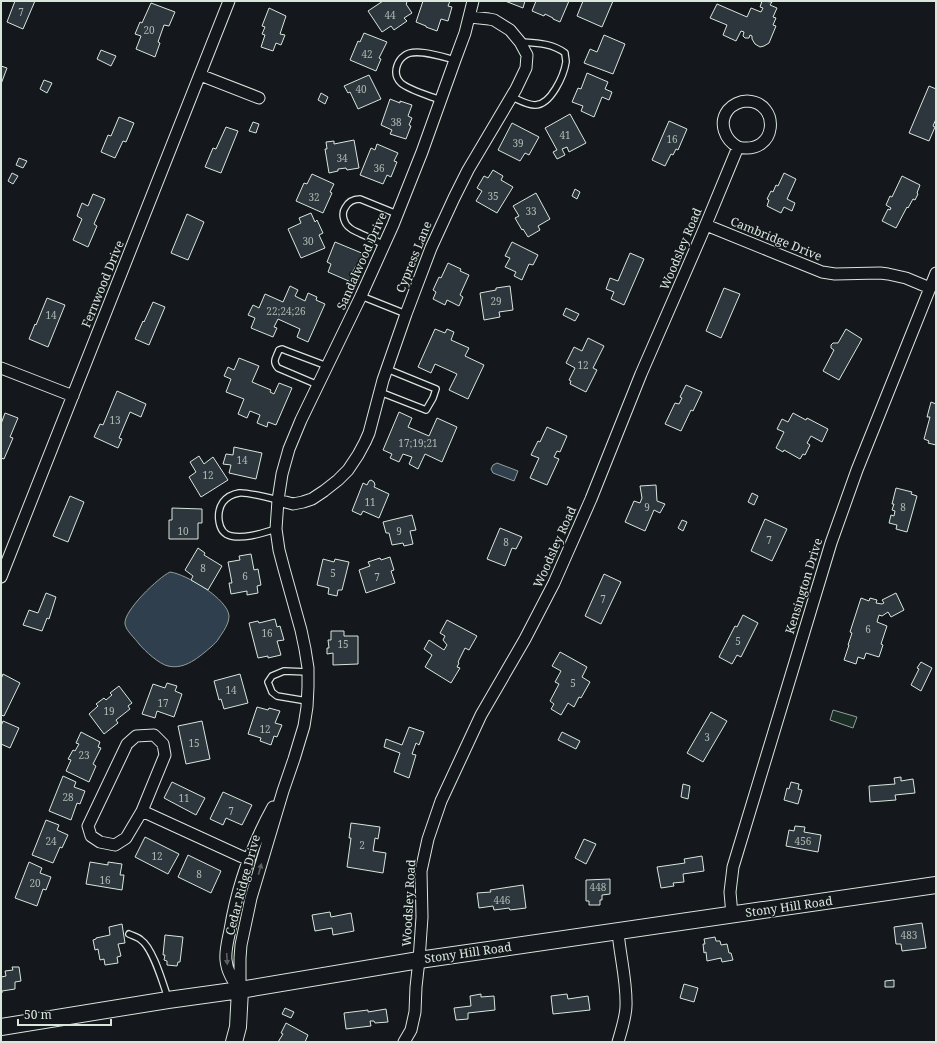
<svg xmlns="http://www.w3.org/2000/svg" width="937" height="1043" font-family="'Noto Serif',serif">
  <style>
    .green { fill: #1a2d24; stroke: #939e99 }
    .water { fill: #2f3f4d; stroke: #939e99 }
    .building { fill: #2c363c; stroke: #d8e6dc }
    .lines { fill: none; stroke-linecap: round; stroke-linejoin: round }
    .lane-casing { stroke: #d8e6dc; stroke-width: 8 }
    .street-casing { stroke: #d8e6dc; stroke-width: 13 }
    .secondary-casing { stroke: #d8e6dc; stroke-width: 18 }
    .lane { stroke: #14181c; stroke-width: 5.5 }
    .street { stroke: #14181c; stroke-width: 11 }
    .secondary { stroke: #14181c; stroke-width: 16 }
    .oneway { fill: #59605f }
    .labels { text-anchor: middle; stroke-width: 3; stroke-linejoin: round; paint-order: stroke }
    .number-label { font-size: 10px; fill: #adbab4 }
    .street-label { font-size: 12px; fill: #d8e6dc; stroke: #14181c }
  </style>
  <rect width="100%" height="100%" fill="#14181c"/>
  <path class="green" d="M833,710L857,717L853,728L830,720Z"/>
  <path class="water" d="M497,463L518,471L514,481L493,473L491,469L493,465Z
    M170,572C186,574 228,599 229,616C229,624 223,632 219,638C217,642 214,644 211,647C199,657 185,670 168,666C159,664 145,651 139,644C135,638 126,631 125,624C123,611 159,577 170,572Z"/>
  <path class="building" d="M15,1H35L23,29L7,22Z
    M383,1H406L407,3L406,4L412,13L404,18L407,21L394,30L391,26L382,32L368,11Z
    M423,1H450L448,6L452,7L448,21L441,19L437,31L426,27V26L416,22Z
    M505,1H525L523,8Z
    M536,1H569L560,22L553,19V18L545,14L544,16L532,11Z
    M583,1H613L602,27L577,16Z
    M762,1L772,2L770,5L777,8L773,17L776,18L773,25L776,26L769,43L764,46L760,47L755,44L752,39V36L750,35L749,38H745L743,36L744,32L741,31L736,41L723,35L727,25L710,18L717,4L747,17L751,8L761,12L763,8L760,7Z
    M151,3L175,12L169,26L164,25L158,42L160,43L155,57L136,49L141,36L135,34L140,22L142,23Z
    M269,8L286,16L280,34L285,35L281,45L276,43L273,51L261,47L265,35L262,34L265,27L262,26Z
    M364,33L387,42L379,58L381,59L376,71L350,60L358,41L360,42Z
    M604,35L625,44L613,74L584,63L590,49L597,52Z
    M101,50L116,56L111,66L97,59Z
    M1,66L7,68L1,84Z
    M587,73L608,82L605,89L612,92L609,100L602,97L594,117L581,111L583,106L572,102L578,88L581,89Z
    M369,75L381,99L358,109L350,92L348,93L344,86Z
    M44,80L52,83L47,93L40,89Z
    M929,86L936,89V119L933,126L935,127L929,141L909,133Z
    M321,93L328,97L325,104L318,100Z
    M390,99L400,103V101L412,105L408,116L412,118L409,125L411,126L406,139L390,134L392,130L381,125Z
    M570,114L586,143L569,152L567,147L562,149L565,155L557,159L553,152L557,150L545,128Z
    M119,117L134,123L126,142L123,141L115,158L101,152L108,135L111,136Z
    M669,121L687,129L678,150L676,149L673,155L671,154L665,166L652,160Z
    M253,122L259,124L256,133L249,131Z
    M512,123L539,137L529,155L525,153L520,161L498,150Z
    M226,127L238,131L221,173L205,167L213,148L216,149Z
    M354,140L359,168L347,170L346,168L338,169V171L329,173L325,149H327L326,142L334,141V144Z
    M377,144L398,153L394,161L397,162L391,177L387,175L383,184L360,175L371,148L375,150Z
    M19,158L27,161L23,168L16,165Z
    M493,170L503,176L501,180L513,187L497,213L476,201L482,191L477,188L484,176L488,178Z
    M12,173L18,176L13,184L8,181Z
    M784,173L796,179L787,199L795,203L792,211L784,207L781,213L767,206L769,200L767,199L771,191L773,192L776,185L778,186Z
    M312,174L334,184L330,192L332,193L323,213L296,201L304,183L307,184Z
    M902,176L920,185L917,193L918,194L915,200L913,199L908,208L907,207L896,228L882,221L888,209L890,210L891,208L886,205L890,196L892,197Z
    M575,189L580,192L577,199L572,196Z
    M536,193L550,219L538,226L540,230L528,237L523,229L522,230L515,218L519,216L513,206Z
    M93,194L105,199L94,224L97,226L88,247L73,240L82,219L77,216L82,203L88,206Z
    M311,213L315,222L317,220L323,233L319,235L325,248L301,258L288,229L301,223L299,218Z
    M187,214L204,222L188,260L171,253Z
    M335,242L364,254L358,267L356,266L352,273L355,274L351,282L328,272L331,264L327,262Z
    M512,242L538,255L533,265L529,264L522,280L514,276L516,272L505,267L510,258L505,256Z
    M630,253L644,259L624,305L611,299L614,292L606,289L610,278L618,281Z
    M448,263L461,269L460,271L469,275L460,295L463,297L459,306L447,300L445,305L433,299L436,292L433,290L439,277L441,278Z
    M290,286L298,290L295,296L305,301L308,293L317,297L316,300L325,304L308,342L297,337L300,329L278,319L274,327L277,328L273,337L251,328L255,318L248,315L253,305L259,308L265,294L283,302Z
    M510,286L513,310L499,312L500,317L484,320L480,293L496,290V288Z
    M724,288L740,294L721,338L706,331Z
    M47,298L65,305L48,347L29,339L35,324L36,325Z
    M153,302L165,307L149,345L135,339L143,321L144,322Z
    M566,308L579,314L575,321L563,315Z
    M435,329L445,333L447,329L454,332L451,340L469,348L465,356L484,365L468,399L449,390L457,374L435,364L431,373L418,367Z
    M846,329L862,339L839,380L823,371L834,350L831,348V345L833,343H838Z
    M588,338L604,346L593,368L597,370L586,392L570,384L571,381L569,380L575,368L566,363L574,347L582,351Z
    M239,358L259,366L252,382L271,390L270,392L274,394L279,383L292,388L276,425L268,422L267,427L257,423L260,415L250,411L247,418L238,414L244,399L226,392L231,379L224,376L228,367L234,370Z
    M686,385L702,392L693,411L691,410L681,431L665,424L675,403L679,404L682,398L680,397Z
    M117,391L146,404L141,417L130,412L119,438L122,439L118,448L94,437L100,424L103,425Z
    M931,402L936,404V445L928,443L929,441L924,439L930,417H927Z
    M399,412L412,418L408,427L429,436L437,418L457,427L442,462L425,454L418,469L409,464L412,457L403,454L399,462L390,458L392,454L383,450Z
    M5,413L18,418L10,437L13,438L4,459L1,458V424Z
    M793,413L806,420L807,418L828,429L822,442L811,436L807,443L810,445L805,455L803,454L800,459L784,450L783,452L776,448L784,432L777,429L782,419L788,422Z
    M547,427L567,436L560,452L557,451L554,457L559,459L547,485L530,478L539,458L531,455L538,441L540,442Z
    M234,447L262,453L256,479L229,473L231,465L223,464L226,454L233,455Z
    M199,456L204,464L213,457L228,480L201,497L189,477L196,472L190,462Z
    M371,480L374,482L375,485L374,487L389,494L379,518L363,511L361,515L352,511L363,483L367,485L369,481Z
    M656,485L657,501L665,504L660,513L654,510L645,531L625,522L634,501L640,503L642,498L640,486Z
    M896,488L912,492L911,494L917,496L907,532L896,529L897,525L889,523L891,515L894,516L895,511L892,510L894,504H892Z
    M752,493L758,496L754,505L748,502Z
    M70,496L84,502L68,542L53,536Z
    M172,508L202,509V523H198V539H169V520H172Z
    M412,515L416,530L410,531L413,544L404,546L403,543L392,545L389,533H386L383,522Z
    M765,519L787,529L772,561L751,551Z
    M682,520L687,522L683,531L678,528Z
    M500,528L522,537L516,549L512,548L505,566L487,559Z
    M198,548L205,553L204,555L222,566L208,590L191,580L193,576L185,570Z
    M251,554L254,570L258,569L261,585L257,586L258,593L247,595V591L231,594L229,583H232L228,562L240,560L239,556Z
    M390,557L394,570L391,571L395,583L366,593L359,570L370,566L368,562L380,558L381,560Z
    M323,559L334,562L335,559L349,562L342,590H338L337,596L328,594L329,588L317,585Z
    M604,574L621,582L601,624L585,616Z
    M46,593L56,597L49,619L47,618L42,631L23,625L29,610L38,613Z
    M896,593L904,610L891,617L888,612L882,616L879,615L877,622L887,626L881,644L883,645L879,657L866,653L864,659L858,657L856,664L844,660L849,645H848L852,633L850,632L861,598L869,601L870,598L877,600L876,603L882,604L884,603L882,600Z
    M743,615L758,623L741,657L737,655L732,664L719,657L735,626L737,627Z
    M275,619L277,627L280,626L284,640L277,641L281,655L268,658V656L258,658L249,623L258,621L259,623Z
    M447,620L477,636L469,650L465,648L458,662L459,663L457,667L460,668L451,683L425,667L432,655L424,649L429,640L444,650L447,645L443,640L445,636L440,633Z
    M331,631H344V636H358V664L333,665V653L327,654V648H329L328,640H331Z
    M560,652L587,667L582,677L590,682L581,698L579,697L574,707L568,703L561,715L551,709L554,704L550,701L559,684L555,682L561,671L552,666Z
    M921,662L932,668L921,691L911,685L919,669L917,668Z
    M3,674L20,683L4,716L1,715V679Z
    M240,674L248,703L224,709L221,699L219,700L214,681Z
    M167,683L177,686L175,691L182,694L174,717L157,711L155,718L142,714L153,684L165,688Z
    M119,686L132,703L128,706L130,709L116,720L118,723L104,734L89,714L98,706L96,704L104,698L106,700L112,695L110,693Z
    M257,707L268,710L269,708L280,711L275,723L282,725L277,737L274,736L271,745L260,741L261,738L248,734Z
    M711,712L727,721L703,762L687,753Z
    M3,721L19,728L10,748L1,744V726Z
    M202,721L210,759L186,764L178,726Z
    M409,727L424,732L419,745L416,743L412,754L416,755L409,778L394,772L400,753L384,747L386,739L402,745Z
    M81,732L100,742L98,747L101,748L93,764L96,766L89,782L66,771L71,760L68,759L73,750L75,751L79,744L76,743Z
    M562,732L580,741L576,749L558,740Z
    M63,776L76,782L74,787L85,791L80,804L77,803L71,820L49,811Z
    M901,777V781L913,779L915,793L895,795L896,800L870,802L869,786L895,784L894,778Z
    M172,782L205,798L196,815L164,798Z
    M791,782L799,784L798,789L802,790L798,804L784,800L787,788L789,789Z
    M683,784L690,786L688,799L681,797Z
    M223,792L252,805L242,825L226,818L223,825L210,819Z
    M46,820L59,825L57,830L68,835L62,848L60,847L53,863L32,855Z
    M351,823L380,827L378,839L375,838L373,851L386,853L383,873L347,867L351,838H349Z
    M795,826L805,827L804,832L821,835L818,852L786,846L789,830L794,831Z
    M145,837L179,854L168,874L135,857Z
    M584,839L596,844L586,864L575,858Z
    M188,855L221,871L211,893L178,877Z
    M702,856L704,871L683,874L684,882L673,883L674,886L661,888L657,867L685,863L684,859Z
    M29,862L42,868L40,873L51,877L46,890L43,889L37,906L15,898Z
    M90,862L108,865V862L122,864L120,875H124L122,890L86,884Z
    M610,879V894L602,895V900H600V905H589V901H586V880Z
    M523,885L526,908L510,910L509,908L494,910L493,906L479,908L477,893L491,892L490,890Z
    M330,912L331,917L351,913L354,931L333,935L332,928L315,931L312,915Z
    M922,923L926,948L902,951L901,944H896L894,927Z
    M122,924L125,943L118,944L121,956L117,957L118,963L105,965L104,959L100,960L98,949L95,950L93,940L96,939V938L110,935L109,927Z
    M165,935L183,937L180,962H178L177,966L167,965V961L164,960L165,955H163Z
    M715,937L716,941H720L721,945L727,944L729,953H731L733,960L722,962L721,958L707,961L706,952L704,953L703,944H705L704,939Z
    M12,967H19L21,981L15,982V989L2,991V993L1,994V977L6,976L5,971L13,970Z
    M894,980V987H885V981Z
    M684,984L698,988L694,1002L680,998Z
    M481,994V997L494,996L495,1010L468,1013V1019L456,1020L454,1008L471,1006L470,996Z
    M567,994L568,999L588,996L590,1010L553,1014L551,996Z
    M285,1008L294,1012L291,1018L282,1014Z
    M386,1009L388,1022L375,1023L374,1021H370L371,1026L346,1029L344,1013L368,1010V1012Z
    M286,1023L308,1035L305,1042H278L283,1034L281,1033Z"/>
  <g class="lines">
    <defs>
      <path id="lane" d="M512,97C519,100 527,105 535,105C551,105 564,75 566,62C566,59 565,56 565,53C552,43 536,43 521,42
        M440,100C430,96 409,90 401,83C396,78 395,72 397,66C398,63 401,58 404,56C414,47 443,57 455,60
        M384,245C377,241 369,237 361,234C358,232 353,231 350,228C344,224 341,214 345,208C348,202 353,199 360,199L397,214
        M361,296L406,314
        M318,385L278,368C272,361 276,358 279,350L282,349L287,351L327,366
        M380,392L426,410L433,398L436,389L387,369
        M276,529C262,533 246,539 231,536C217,533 216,512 223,502C227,497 233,494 239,493C245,492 270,498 278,500
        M307,701L277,696L272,692L268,682L272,676L284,671L308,672
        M129,934C133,936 138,937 141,940C153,948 163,984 168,998"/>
      <path id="street" d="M200,75L259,98
        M706,225L822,272L835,274L880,273L888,274L906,278L930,288
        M1,368L73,396
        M278,500L293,504L303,502L312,499L324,491L338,480L348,470L358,455L365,442L369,433L383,380L406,314L431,248L454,198L468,170L516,89L526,68L527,55L520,42L510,30L494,20L489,19L470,17
        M1,577L229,1
        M142,811L126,838L115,845L100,842L91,836L88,826L127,744L136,736L154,735L163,744L165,755L142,811L249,860
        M732,915L730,892L733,867L831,543L857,470L936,273
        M618,932C620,956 627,982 626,1006C626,1016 621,1032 618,1042
        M240,990V958L241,945L251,898L283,791L294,759L304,726L307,707L308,687V668L305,649L301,630L284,569L279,550L276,529L278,500L282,474L289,449L301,420L361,296L393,225L422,152L455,60L465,33L473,1
        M240,990C233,981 227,972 226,960C225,950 228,940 230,930C237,887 252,845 273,807
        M404,1042L411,1030L415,1012L416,987L419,960L422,917L421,871L428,839L441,801L481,715L525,639L554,583L591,499L641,374L702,234L738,147C725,140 718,123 728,110C732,105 740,101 747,101C781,102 778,156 738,147"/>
      <path id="secondary" d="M1,1027L168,1000L240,990L419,960L936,885
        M234,1042L238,1027L240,990"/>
    </defs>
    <use href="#lane" class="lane-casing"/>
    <use href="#street" class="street-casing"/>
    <use href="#secondary" class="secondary-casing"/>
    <use href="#lane" class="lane"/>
    <use href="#street" class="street"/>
    <use href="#secondary" class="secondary"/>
  </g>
  <defs><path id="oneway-solid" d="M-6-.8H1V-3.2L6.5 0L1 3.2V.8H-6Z"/></defs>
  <g class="oneway">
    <use href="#oneway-solid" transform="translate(260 869) rotate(-74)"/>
    <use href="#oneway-solid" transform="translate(227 959) rotate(87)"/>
  </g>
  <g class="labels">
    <g class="number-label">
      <text x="21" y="16">7</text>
      <text x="390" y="19">44</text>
      <text x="149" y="34">20</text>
      <text x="367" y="58">42</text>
      <text x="361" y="93">40</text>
      <text x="396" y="126">38</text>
      <text x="565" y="139">41</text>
      <text x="672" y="143">16</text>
      <text x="518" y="147">39</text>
      <text x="342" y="162">34</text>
      <text x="379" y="172">36</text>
      <text x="493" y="200">35</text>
      <text x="314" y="201">32</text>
      <text x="531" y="215">33</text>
      <text x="308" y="245">30</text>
      <text x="496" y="305">29</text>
      <text x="286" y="315">22;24;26</text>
      <text x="51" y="319">14</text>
      <text x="583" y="369">12</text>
      <text x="115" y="424">13</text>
      <text x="418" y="447">17;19;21</text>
      <text x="242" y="464">14</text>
      <text x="208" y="479">12</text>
      <text x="370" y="506">11</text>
      <text x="647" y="511">9</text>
      <text x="903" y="511">8</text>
      <text x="183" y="535">10</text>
      <text x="399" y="535">9</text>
      <text x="769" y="544">7</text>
      <text x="506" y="546">8</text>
      <text x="203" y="572">8</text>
      <text x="333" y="577">5</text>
      <text x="245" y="580">6</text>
      <text x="377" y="581">7</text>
      <text x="603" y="603">7</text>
      <text x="868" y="633">6</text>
      <text x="267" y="637">16</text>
      <text x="738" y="645">5</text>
      <text x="343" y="648">15</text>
      <text x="573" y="687">5</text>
      <text x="231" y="694">14</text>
      <text x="163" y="707">17</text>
      <text x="109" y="715">19</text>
      <text x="265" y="733">12</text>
      <text x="707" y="741">3</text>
      <text x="194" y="747">15</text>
      <text x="84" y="759">23</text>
      <text x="68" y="801">28</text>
      <text x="184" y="802">11</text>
      <text x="231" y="815">7</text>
      <text x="51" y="845">24</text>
      <text x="803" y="845">456</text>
      <text x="362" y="849">2</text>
      <text x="157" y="860">12</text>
      <text x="199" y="878">8</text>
      <text x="105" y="884">16</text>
      <text x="35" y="887">20</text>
      <text x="598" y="891">448</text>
      <text x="502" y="904">446</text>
      <text x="909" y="939">483</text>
    </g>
    <g class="street-label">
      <text transform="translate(776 239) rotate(22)" y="4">Cambridge Drive</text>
      <text transform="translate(681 249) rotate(-67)" y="4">Woodsley Road</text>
      <text transform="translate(414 257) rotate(-68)" y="4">Cypress Lane</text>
      <text transform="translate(362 261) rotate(-66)" y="4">Sandalwood Drive</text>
      <text transform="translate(103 284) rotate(-68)" y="4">Fernwood Drive</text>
      <text transform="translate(555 547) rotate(-66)" y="4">Woodsley Road</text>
      <text transform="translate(804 586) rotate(-73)" y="4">Kensington Drive</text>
      <text transform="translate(243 885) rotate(-75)" y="4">Cedar Ridge Drive</text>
      <text transform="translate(409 903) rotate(-87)" y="4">Woodsley Road</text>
      <text transform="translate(789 907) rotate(-8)" y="4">Stony Hill Road</text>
      <text transform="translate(468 953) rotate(-8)" y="4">Stony Hill Road</text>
    </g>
  </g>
  <rect width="937" height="1043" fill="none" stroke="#d8e6dc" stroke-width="4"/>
  <path d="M18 1019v6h93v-6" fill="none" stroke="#d8e6dc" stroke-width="2"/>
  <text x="24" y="1019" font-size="12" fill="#d8e6dc" stroke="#14181c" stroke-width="3" paint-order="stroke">50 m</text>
</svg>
